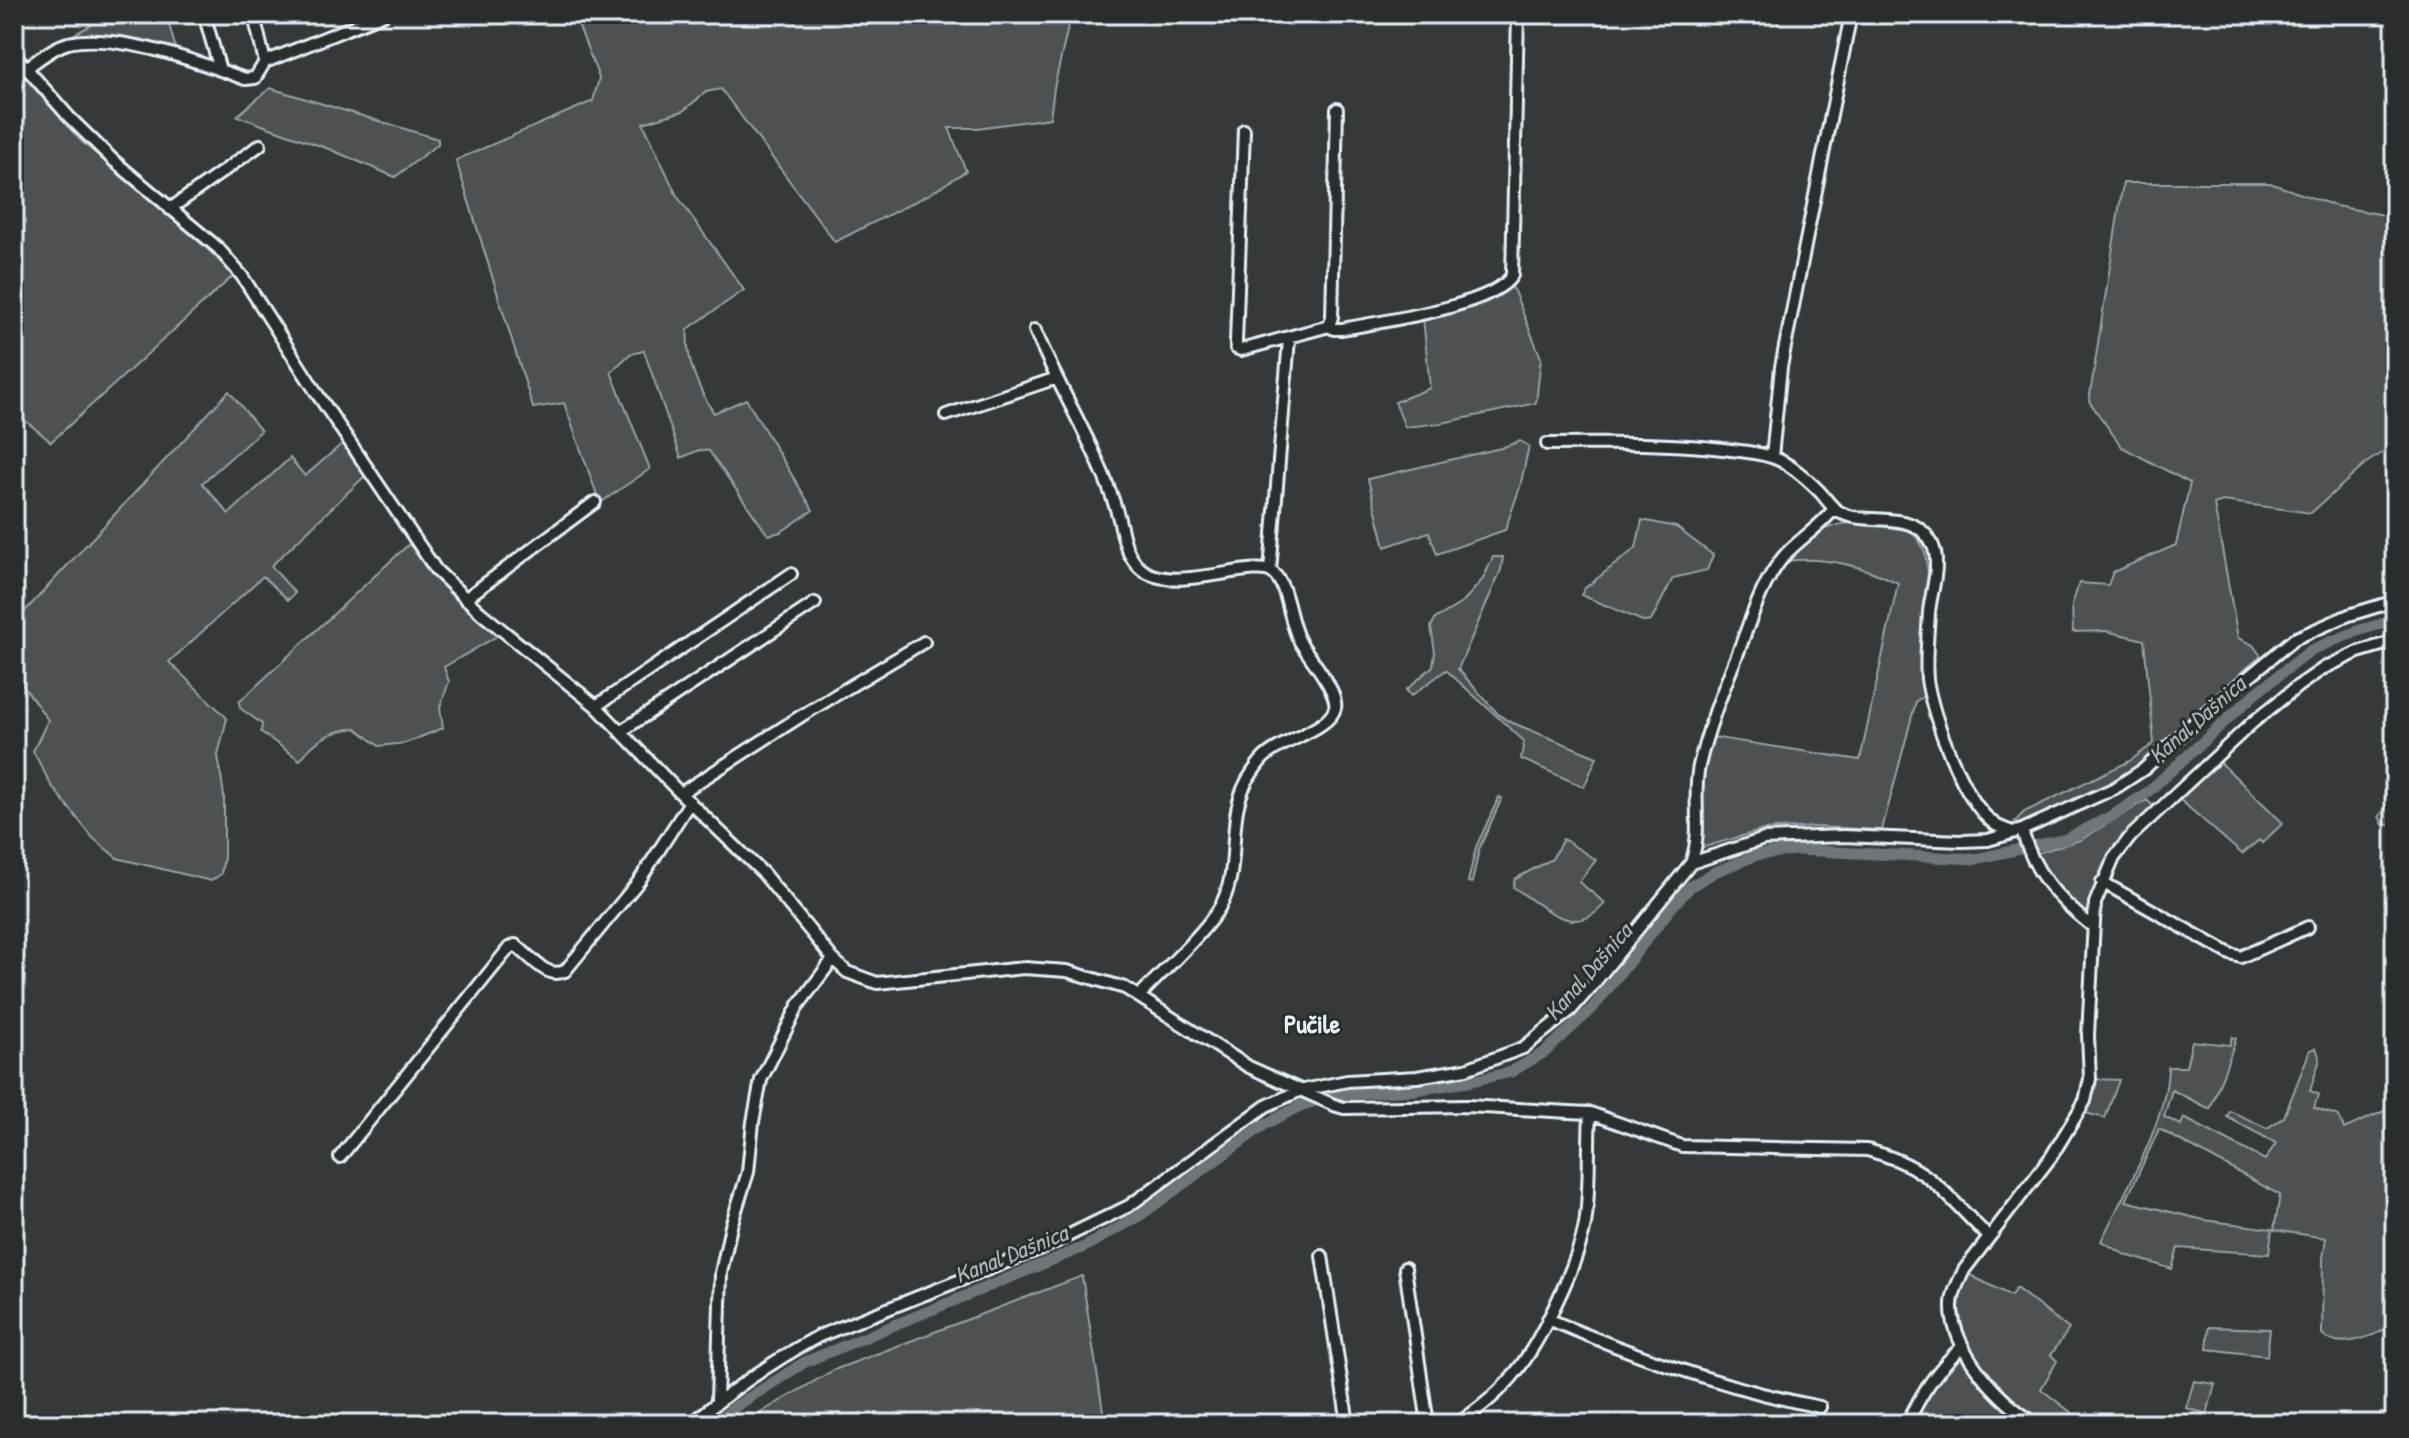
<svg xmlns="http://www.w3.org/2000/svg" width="2409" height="1438" font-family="'Patrick Hand',sans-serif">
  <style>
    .green { fill: #4d5152; stroke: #9aa1a5; stroke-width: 2 }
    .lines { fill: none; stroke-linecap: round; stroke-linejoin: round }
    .canal { stroke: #707579; stroke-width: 11 }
    .minor-casing { stroke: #e8f1f8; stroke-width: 16 }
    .minor { stroke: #2a2d2e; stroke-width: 10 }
    .labels { text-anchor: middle; stroke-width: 6; stroke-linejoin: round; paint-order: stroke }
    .water-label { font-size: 24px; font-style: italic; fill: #acb3b8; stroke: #2a2d2e }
    .quarter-label { font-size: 26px; font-weight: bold; fill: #e8f1f8; stroke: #2a2d2e }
  </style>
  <rect width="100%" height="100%" fill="#35393a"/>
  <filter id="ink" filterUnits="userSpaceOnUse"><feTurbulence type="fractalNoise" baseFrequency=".0125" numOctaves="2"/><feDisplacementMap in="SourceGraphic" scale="16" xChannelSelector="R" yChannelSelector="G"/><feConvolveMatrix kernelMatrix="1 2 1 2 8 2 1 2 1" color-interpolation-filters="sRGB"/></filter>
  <g filter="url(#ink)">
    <path class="green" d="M112,14H166L177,53L132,40L69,37Z
      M574,14H1071L1054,88L1050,118L977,128H949L966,171L928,195L835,242L721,89L706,92L683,111L643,123L677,196L744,290L688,329C685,358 698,389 714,413L746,399L813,510L781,532L768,535L709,451L699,450L681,458L644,351L630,354L611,372L650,469L600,503L564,403L533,408L456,160L593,101L599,78Z
      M14,65L81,141L194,236L234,275L51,442L14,411Z
      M270,88L438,139V144L395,177L329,149L237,116Z
      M2123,183H2270L2336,206L2395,217V445L2369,461L2311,513L2223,501L2214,504L2238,638L2253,645L2261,656L2183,723L2178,730L2128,775L2015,828L2008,826L2013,824L2024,812L2130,761L2154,743L2144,640L2106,631L2073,632L2072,605L2079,583L2108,585L2113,572L2176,545L2190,483L2122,447L2089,401Z
      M1512,286L1541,358L1536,403L1442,423L1405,427L1395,402L1430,388L1423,317L1499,294Z
      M229,391L261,431L202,483L229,514L290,458L305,476L343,443L366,475L271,566L295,593L288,600L263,576L169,662L227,718L218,755L224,796V857L221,874L211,881L117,858L93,838L51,785L33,751L48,720L14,673V623Z
      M1520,441L1529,446L1520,487L1505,530L1437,554L1429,532L1385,547L1368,479L1501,448Z
      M1642,520L1676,527L1713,555L1707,570L1673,578L1651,621L1645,622L1581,595L1585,588L1636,548Z
      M1859,522L1910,531L1919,540L1925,552L1928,572L1923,614L1926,695L1916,701L1882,830L1814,827L1763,830L1701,848L1704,763L1712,737L1860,760L1898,583C1864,566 1824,556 1786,561C1804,536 1828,523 1859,522Z
      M409,544L451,595L497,636L444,667L449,682L440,707L443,728L406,743L379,746L356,728C330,731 315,740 300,760L261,732L262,724L240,708L239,702Z
      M1493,557H1503L1501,570L1458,669L1498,714L1508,721L1597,757L1584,787L1521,759L1524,741L1446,670L1411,696L1406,690L1433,666L1435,652L1431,627L1435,619L1463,602L1483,579Z
      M2219,761L2283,823L2262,843L2259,840L2242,854L2178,798Z
      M1499,797L1502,798L1479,849L1472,883L1468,882L1476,847Z
      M2395,797V824L2383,825L2379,816Z
      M2147,800L2154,807C2123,837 2099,864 2089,908L2086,912C2066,907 2045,871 2034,854L2080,840Z
      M1563,839L1596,860L1579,882L1605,903C1575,941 1543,906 1513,887L1515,879L1552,859Z
      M2232,1037L2236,1038L2234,1045L2210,1109L2172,1090L2164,1117L2181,1125L2184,1118L2265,1160L2276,1143L2227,1117L2230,1111L2267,1128L2284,1117L2310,1050L2316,1048L2320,1059L2310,1091L2318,1094L2314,1108L2339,1116L2344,1129L2395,1106V1330L2390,1331L2389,1327C2374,1336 2338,1351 2322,1334L2323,1258L2326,1238L2274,1230L2280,1195L2159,1129L2126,1201L2204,1220L2272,1229L2269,1254L2178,1248L2172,1269L2126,1255L2101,1241C2125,1191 2167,1122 2168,1067H2186L2192,1041L2230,1045Z
      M2095,1079L2119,1080L2105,1118L2085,1113Z
      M1968,1274L2011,1296L2016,1288L2069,1329L2051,1355L2057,1361L2041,1389L2086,1424H1913C1924,1395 1944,1365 1970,1347C1958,1320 1954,1301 1968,1274Z
      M1082,1276L1105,1424H859L861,1413L837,1424H748L765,1410L834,1370Z
      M2209,1327L2270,1329L2267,1356L2207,1349Z
      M2194,1381L2215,1384L2207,1414L2186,1408Z"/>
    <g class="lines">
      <path class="canal" d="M714,1424L735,1407L805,1362L1084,1247L1138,1217L1264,1125L1300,1106L1334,1095L1415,1090L1468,1082L1511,1072L1545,1052L1592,1009L1671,908L1691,886L1715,872L1757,855L1796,850L1975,859L2066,839L2112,816L2149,791L2255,694L2311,650L2360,630L2395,620"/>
      <defs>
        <path id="minor" d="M204,14L220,70
          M14,54L70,118L113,160L218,248L242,276L318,395L436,570L481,613L596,706L676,789L763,873L833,959L847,972L877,983L1024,968L1067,971L1125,988L1249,1067L1334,1105L1344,1108L1467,1106L1569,1112L1590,1113L1682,1146L1867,1150C1932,1167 1942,1192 1988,1236
          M265,62L384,14
          M25,69C38,60 53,47 68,43C117,32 199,62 245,79L255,78L265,62L254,16L258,14
          M1244,130L1236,342V348L1241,350L1329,326L1332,317L1337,109
          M170,209L260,145
          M1329,326L1334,329H1342C1378,322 1496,306 1512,275L1518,14
          M1035,330C1060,392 1097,447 1117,512C1123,531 1123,551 1139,567C1169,597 1254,558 1273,573C1288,585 1289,622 1299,640C1307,655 1339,691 1335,708C1330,729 1283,740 1267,755C1261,759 1256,767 1252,773C1224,812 1242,860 1223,901C1212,926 1160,974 1139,996
          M946,415L1057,378
          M1547,444C1605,444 1665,442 1723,449C1738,451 1756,452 1771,457C1789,462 1807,479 1820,492C1829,502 1833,511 1846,515C1875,525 1917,509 1933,546C1941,565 1931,592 1929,612C1928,633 1925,658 1927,679C1932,716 1964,804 1996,825C2001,828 2007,830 2013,832
          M1772,457L1781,367L1851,14
          M1270,571L1289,339
          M465,599L595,502
          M596,706L791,574
          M620,732L815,603
          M681,793L801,716L924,642
          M2022,830C2033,872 2058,900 2092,926
          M1691,863C1703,831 1692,797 1699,766C1708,726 1724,688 1739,650C1751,619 1762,582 1784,556C1799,539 1819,528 1833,510
          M2102,882L2230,954L2241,957L2308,927
          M340,1157L509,948L515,945C530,955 546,980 565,971L639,881L690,802
          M1322,1256L1348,1424
          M1405,1268L1428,1424
          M1548,1319C1635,1356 1727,1389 1820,1407
          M717,1400L721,1273L731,1226L748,1172L753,1122L761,1080L798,1006L833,959
          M691,1424C731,1390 773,1361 819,1336L1047,1246L1129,1206L1266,1106L1299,1091L1347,1081L1417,1077L1466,1069L1523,1048L1571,1010L1591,987L1691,863L1764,839L1843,836L1962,841L1988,840L2022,830L2115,788L2144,769L2205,713L2294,639L2349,615L2395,601
          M1457,1424C1479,1409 1500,1393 1516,1372C1541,1341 1582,1256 1586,1217C1590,1183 1588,1148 1590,1113
          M1907,1424C1920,1395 1938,1368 1962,1347
          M2038,1424C2002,1407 1950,1348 1952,1305C1952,1293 1959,1281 1964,1270L2051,1157L2085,1101L2090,1079L2088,1035L2095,903L2114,858L2131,836L2252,723L2298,686L2324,668L2358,652L2395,641"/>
      </defs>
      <use href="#minor" class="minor-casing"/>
      <use href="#minor" class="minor"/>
    </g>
  </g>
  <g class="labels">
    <g class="water-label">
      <text transform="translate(2197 720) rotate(-41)" y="8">Kanal Dašnica</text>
      <text transform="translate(1588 972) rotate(-49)" y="8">Kanal Dašnica</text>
      <text transform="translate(1011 1254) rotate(-22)" y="8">Kanal Dašnica</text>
    </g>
    <g class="quarter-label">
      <text x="1312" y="1033">Pučile</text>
    </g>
  </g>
  <rect width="2409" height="1438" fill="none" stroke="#2a2d2e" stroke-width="48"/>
  <rect x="24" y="24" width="2361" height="1390" fill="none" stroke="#e8f1f8" stroke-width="3" filter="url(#ink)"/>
</svg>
